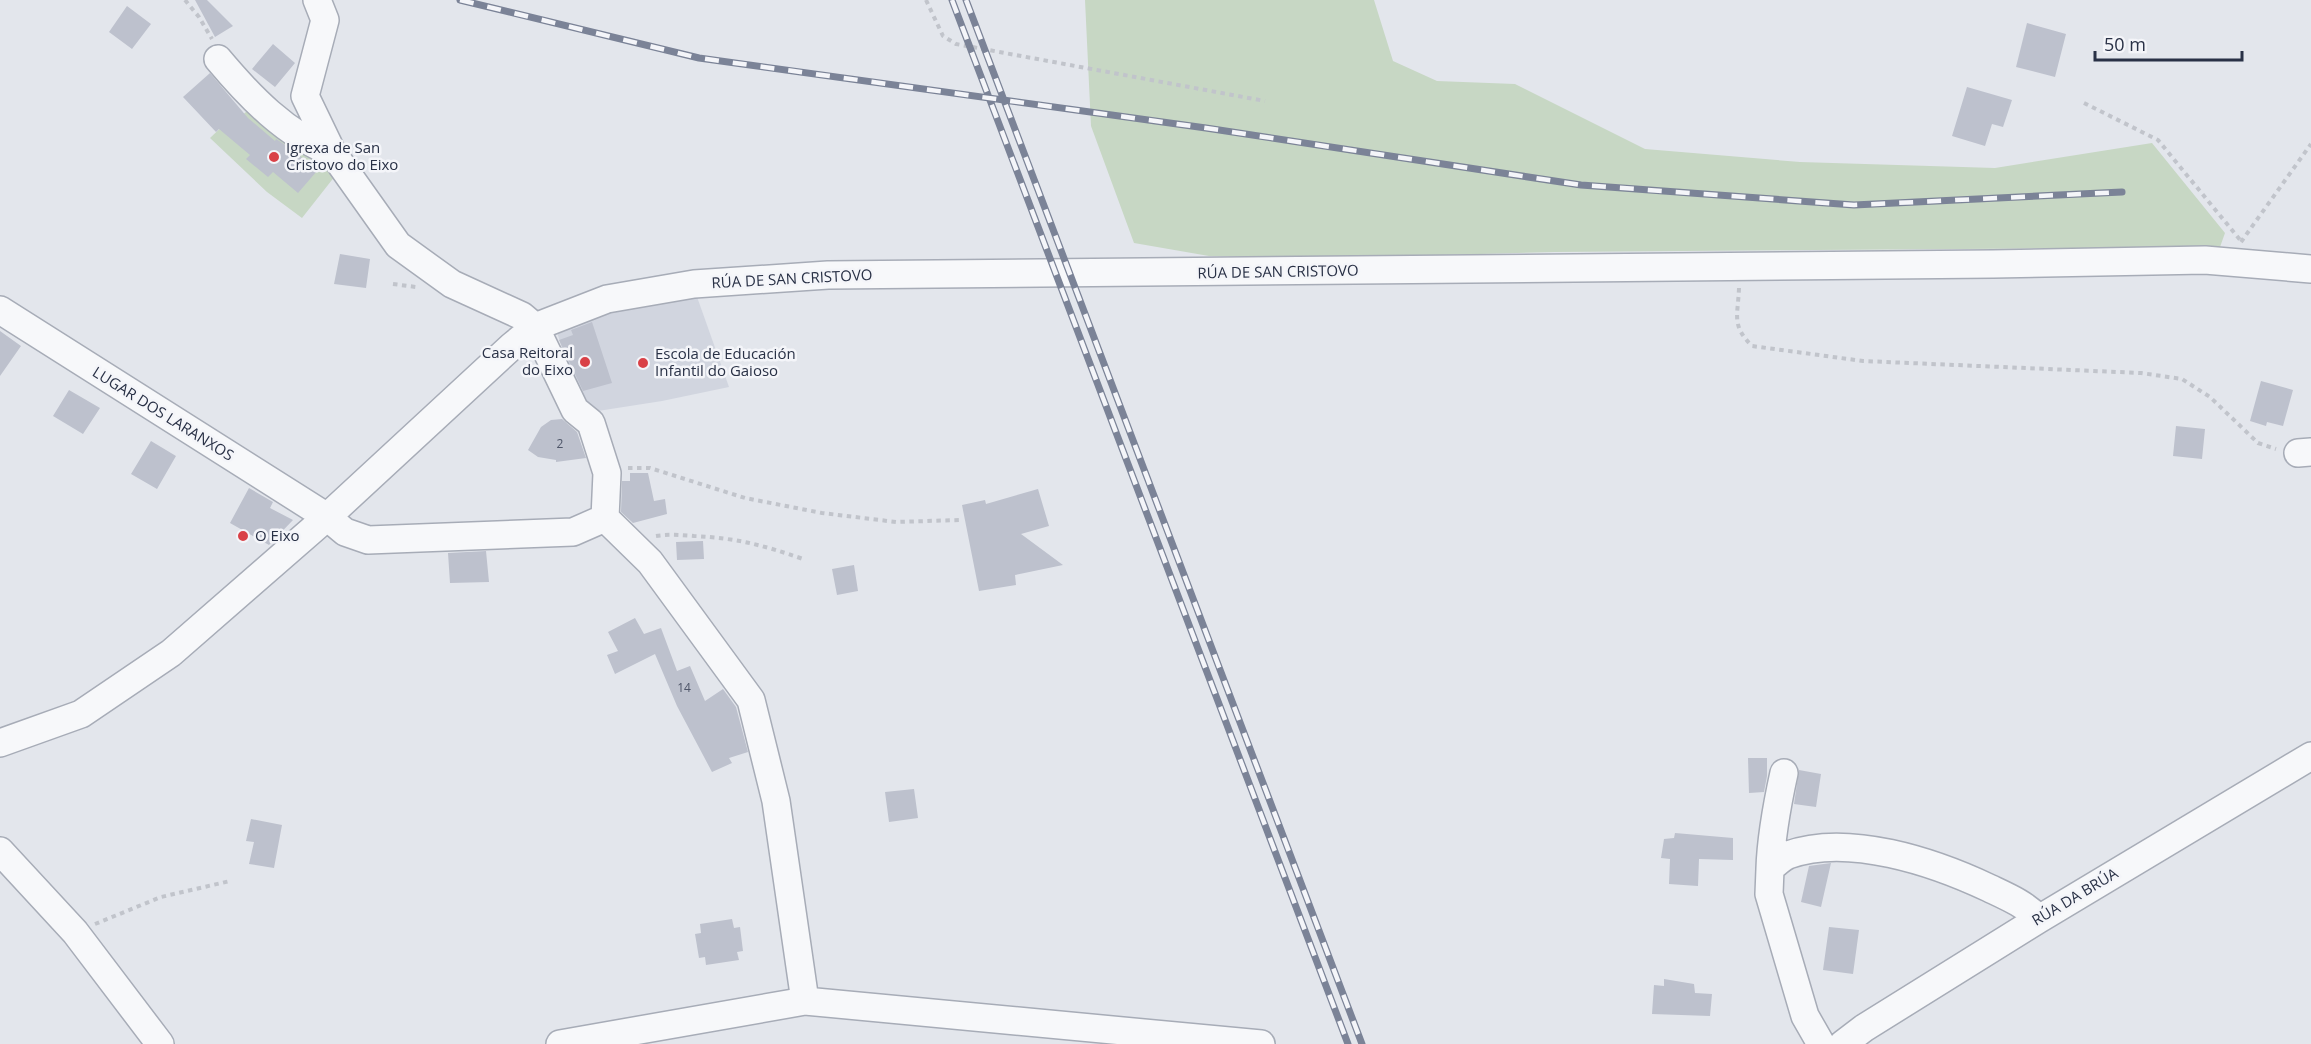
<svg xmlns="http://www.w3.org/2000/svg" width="2311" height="1044" font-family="'Open Sans',sans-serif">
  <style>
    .built { fill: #d1d5df }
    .green { fill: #c7d7c4 }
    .building { fill: #bdc1cd }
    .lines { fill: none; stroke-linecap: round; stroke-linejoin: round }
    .minor-casing { stroke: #a7acb7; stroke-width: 30 }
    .path { stroke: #c1c4cb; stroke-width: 4; stroke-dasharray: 4.5 4.5; stroke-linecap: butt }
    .minor { stroke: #f7f8fa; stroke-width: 27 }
    .rail-casing { stroke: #7b8397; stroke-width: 7 }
    .rail { stroke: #f4f5f9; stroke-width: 4.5; stroke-dasharray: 14; stroke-linecap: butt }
    .poi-dot { fill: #d94147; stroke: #f4f5f9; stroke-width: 2 }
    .labels { text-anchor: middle; stroke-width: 5; stroke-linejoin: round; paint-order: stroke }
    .number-label { font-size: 12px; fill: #4e5568 }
    .poi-label { font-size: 15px; fill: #293146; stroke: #f4f5f9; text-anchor: start }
    .street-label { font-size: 15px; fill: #293146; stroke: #f4f5f9 }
  </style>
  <rect width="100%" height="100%" fill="#e3e6ec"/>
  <path class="built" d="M696,294L729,387L662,401L585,413L576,393L556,329L644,303Z"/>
  <path class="green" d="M1085,0H1374L1393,61L1437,81L1515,84L1645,149L1800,162L1995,168L2152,143L2225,233L2220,247L1555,252L1333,258L1209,256L1134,243L1091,126Z
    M248,109L339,171L302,218L267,192L210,138L231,118L245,113Z"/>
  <path class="building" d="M195,0H207L233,26L215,37Z
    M127,6L151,24L132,49L109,32Z
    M2027,23L2066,34L2055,77L2016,67Z
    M273,44L295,63L275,87L252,69Z
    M210,73L248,118L275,141L276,139L293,150L317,171L298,193L273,172L268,177L246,159L250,155L219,129L216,132L183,97Z
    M1967,87L2012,100L2003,127L1992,124L1985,146L1952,136Z
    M340,254L370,259L366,288L334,284Z
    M592,322L612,383L583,391L559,340L573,335L571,330Z
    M0,331L21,346L0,376Z
    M2261,381L2293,390L2283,426L2267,422L2266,426L2250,421Z
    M69,390L100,408L83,434L53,416Z
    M562,419L577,432L586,458L556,462V460L538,457L528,450L541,427L551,420Z
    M2176,426L2205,429L2202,459L2173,456Z
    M151,441L176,456L157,489L131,474Z
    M630,473H648L654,501L665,499L667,514L633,523L621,512L622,481H630Z
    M249,488L273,502L270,508L293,520L269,545L230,523Z
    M1038,489L1049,526L1021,534L1063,565L1015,575L1016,585L979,591L962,505L985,500L986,504Z
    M703,541L704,559L677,560L676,542Z
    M486,551L489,582L450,583L448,553Z
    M854,565L858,591L837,595L832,569Z
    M635,618L644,634L661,628L677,671L690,666L705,701L723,689L736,707L748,752L729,758L732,763L712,772L677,706L655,654L615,674L607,655L618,651L608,632Z
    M1748,758H1767V776L1764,792L1749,793Z
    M1799,770L1821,774L1816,807L1794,804Z
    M914,789L918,818L889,822L885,792Z
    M251,819L282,825L274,868L249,864L254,842L246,841Z
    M1675,833L1733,838V860L1699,859L1698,886L1669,884L1670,859L1661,858L1664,839L1674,838Z
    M1831,863L1821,907L1801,902L1809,866Z
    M732,919L734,928L740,927L743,951L737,952L739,960L706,965L705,957L699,958L695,934L701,933L700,924Z
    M1829,927L1859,930L1853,974L1823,970Z
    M1664,979L1694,984L1695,993L1712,994L1710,1016L1652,1014L1654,985L1664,986Z"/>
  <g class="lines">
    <defs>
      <path id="minor" d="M317,0L325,20L305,96L332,152L398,245L452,284L522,316L535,327L575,410L591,423L607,473L605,518L650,562L751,700L776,801L805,1001
        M218,59C249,96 286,135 332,152
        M0,310L327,517L345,532L368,540L573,532L605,518
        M2298,453L2311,452
        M0,743L81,714L171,653L327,517L512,346L535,327L607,299L694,284L828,275L1993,264L2205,260L2311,269
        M0,851L75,932L160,1044
        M1770,869C1771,836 1777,805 1784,773
        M560,1044L805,1001L1261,1044
        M1821,1044L1805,1016L1769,894L1770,869C1775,864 1782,858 1788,855C1848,833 1934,862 1989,888C2008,897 2025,904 2039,919
        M1843,1044L1864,1028L2039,919L2311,756"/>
    </defs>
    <use href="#minor" class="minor-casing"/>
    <path class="path" d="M185,0L199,17L212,39
      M926,0L943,36L956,44L1265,101
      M2084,103L2158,140L2241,241
      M2241,242L2311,144
      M393,284L416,287
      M1739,288C1738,316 1731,325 1752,346L1863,361L2141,373L2182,379L2210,397L2258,443L2276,449
      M628,468H650L745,498L822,513L896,522L959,520
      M656,536C669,534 681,535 694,536C736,538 763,545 803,559
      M95,924L161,897L230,881"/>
    <use href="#minor" class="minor"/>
    <defs>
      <path id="rail" d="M460,0L699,58L1206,128L1581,185L1854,205L2122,192
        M952,0L1348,1044
        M966,0L1362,1044"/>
    </defs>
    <use href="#rail" class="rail-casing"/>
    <use href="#rail" class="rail"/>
  </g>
  <g class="poi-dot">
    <circle cx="274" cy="157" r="6"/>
    <circle cx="585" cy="362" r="6"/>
    <circle cx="643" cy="363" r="6"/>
    <circle cx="243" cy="536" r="6"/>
  </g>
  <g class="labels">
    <g class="number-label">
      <text x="560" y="448">2</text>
      <text x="684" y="692">14</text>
    </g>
    <g class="poi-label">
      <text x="286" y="153">Igrexa de San<tspan x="286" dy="17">Cristovo do Eixo</tspan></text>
      <text x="573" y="358" text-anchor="end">Casa Reitoral<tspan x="573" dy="17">do Eixo</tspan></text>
      <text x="655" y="359">Escola de Educación<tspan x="655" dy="17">Infantil do Gaioso</tspan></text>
      <text x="255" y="541">O Eixo</text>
    </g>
    <g class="street-label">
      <text transform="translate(1278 272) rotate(-1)" y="5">RÚA DE SAN CRISTOVO</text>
      <text transform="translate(792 279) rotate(-3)" y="5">RÚA DE SAN CRISTOVO</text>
      <text transform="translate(163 414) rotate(32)" y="5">LUGAR DOS LARANXOS</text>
      <text transform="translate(2075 897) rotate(-31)" y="5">RÚA DA BRÚA</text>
    </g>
  </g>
  <path d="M2095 51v9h147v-9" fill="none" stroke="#293146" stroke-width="3"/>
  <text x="2104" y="51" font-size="18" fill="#293146" stroke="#f4f5f9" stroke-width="4.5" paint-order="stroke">50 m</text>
</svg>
